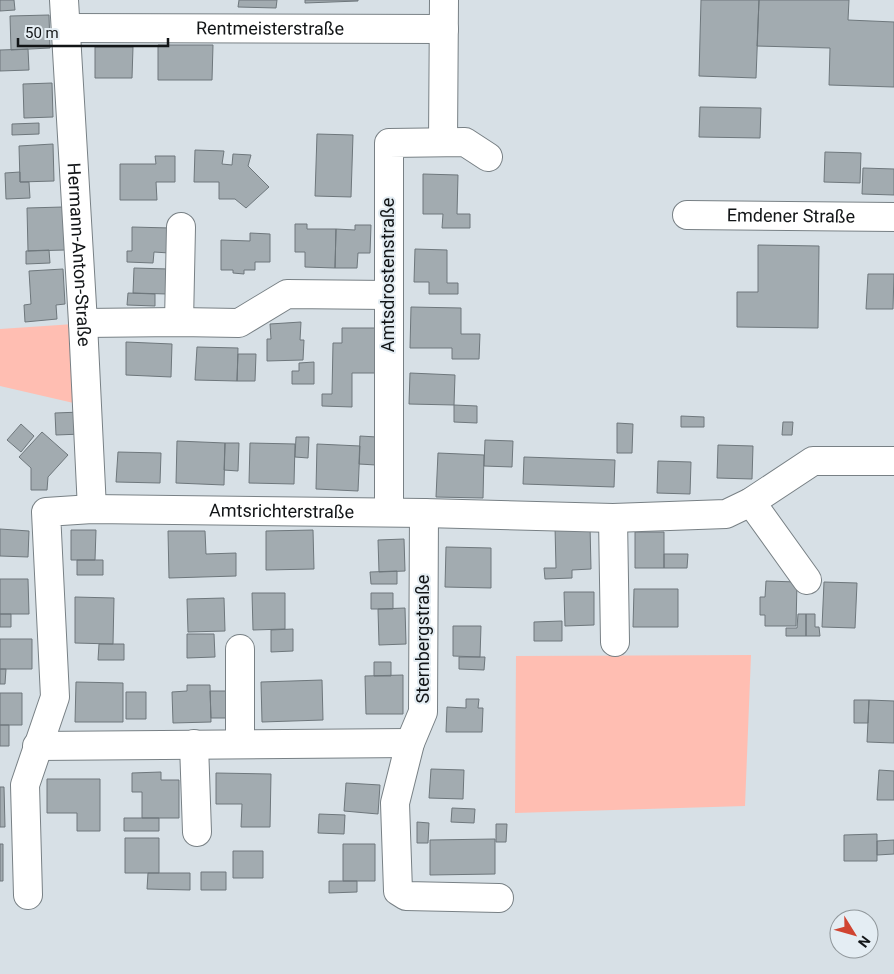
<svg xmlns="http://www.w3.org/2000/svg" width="894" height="974" font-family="Roboto,sans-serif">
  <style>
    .green { fill: #ffbeb2 }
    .building { fill: #a2abb0; stroke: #6e777c }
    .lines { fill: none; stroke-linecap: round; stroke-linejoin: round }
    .minor-casing { stroke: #788085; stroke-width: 30 }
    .minor { stroke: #fff; stroke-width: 28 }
    .labels { text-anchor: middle; stroke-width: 4; stroke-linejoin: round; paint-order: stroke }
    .street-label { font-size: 18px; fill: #121517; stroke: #e4edf3 }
  </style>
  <rect width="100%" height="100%" fill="#d7e0e6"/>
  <path class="green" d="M74,324L78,404L0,386V329Z
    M751,655L745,806L515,813L516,656Z"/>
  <path class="building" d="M0,0H14L15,10L0,11Z
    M239,0H277L276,8L238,7Z
    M305,0H358V1L305,3Z
    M701,0H759L756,78L699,76Z
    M759,0H849L848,20L894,22V87L829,85L830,48L757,46Z
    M49,15L50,48L11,50L10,16Z
    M158,45H213L212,80H158Z
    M95,47H133L132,78H95Z
    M28,49L29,70L0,71V50Z
    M52,83L53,117L24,118L23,84Z
    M700,107L761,108L760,138L699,137Z
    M39,123V134L12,135V124Z
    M317,134L353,135L351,197L315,196Z
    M53,144L54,181L20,182L19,146Z
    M195,150L224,151L222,164L232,165L233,154L251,155L248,166L269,187L246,208L235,199H219V182H194Z
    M825,152L861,153L860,183L824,182Z
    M155,156H175V182H156L157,200H120V164H156Z
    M863,168L894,169V195L862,194Z
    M20,172V182H29L30,198L6,199L5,173Z
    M423,174L458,175L457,214H470V228H442L443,214H423Z
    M63,207L65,250L28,251L27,208Z
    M295,224H307V229H336L335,268L305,267V252H295Z
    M355,225H371L370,253H358L357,268H335L336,229L355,230Z
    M132,227L170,228L169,253L154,252L153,263L127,262V251H132Z
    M250,233L270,234V262H255V270H244V274L233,273V270H221V240L250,241Z
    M758,245L819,246L818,328L737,327V292H758Z
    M415,249L447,250V283H458V294H429V282H414Z
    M49,250L50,263L26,264V251Z
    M134,268L168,269L167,294L133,293Z
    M63,269L65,304L56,305L57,319L25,322L24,305L31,304L29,271Z
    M868,274H894L893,309H866Z
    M128,293L155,294V306L127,305Z
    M411,307L461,308V334H480L479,359H452V348H410Z
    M301,322L300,340H304L303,360L267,361V339H271L270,324Z
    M342,328H375V373H352V407L322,406V394H332L333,343H342Z
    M126,342L172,344L171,377L126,375Z
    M197,347L238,348L237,381L195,380Z
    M238,354H256L255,381H237Z
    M314,362V384H292V371H299V363Z
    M410,373L455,375L454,405L409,404Z
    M454,405L477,406V423L454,422Z
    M81,412L82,434L56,435L55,413Z
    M681,416L704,417V427H681Z
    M783,422H793L792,435H782Z
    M617,423L633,424L632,453H617Z
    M21,424L34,436L21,452L7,440Z
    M42,432L68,455L48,477L47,490H31V468L19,457Z
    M360,436L377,437L376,465L359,464Z
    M296,437H309L308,458L295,457Z
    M485,440L513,441L512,467L484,466Z
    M177,441L225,443L224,485L176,483Z
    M225,443H239L238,471L224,470Z
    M250,443L295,444L294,484L249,483Z
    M317,444L360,446L358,491L316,489Z
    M718,445L753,446L752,479L717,478Z
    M118,452L161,453L160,483L116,482Z
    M438,453L484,455L483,498L436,497Z
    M524,457L615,460L614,487L523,484Z
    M658,461L691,462L690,494L657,493Z
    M590,526L591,569L572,570V578L545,579L544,568H556L555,527Z
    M0,529L29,531L28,557L0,556Z
    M71,530H96L95,560H71Z
    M313,530L314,569L266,570V531Z
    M168,531H205L206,554L236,553V576L169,578Z
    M635,532H664V568H635Z
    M404,539L405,571L379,572L378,540Z
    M446,547L491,548V588L445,587Z
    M664,554H688L687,568H664Z
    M77,560H103V575H77Z
    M397,571V584H371L370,572Z
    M0,579H28L29,614H0Z
    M766,581L797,582L796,626H765V615H760V597H765Z
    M824,582L857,583L855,628L822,627Z
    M634,589H678V627H633Z
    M564,592H594V625L565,626Z
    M252,593H285V629L253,630Z
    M371,593H393V609H371Z
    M75,597L114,598L113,644L75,643Z
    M224,598L225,631L188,632L187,599Z
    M405,608L406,644L379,645L378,609Z
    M0,614H11V627H0Z
    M798,614H806V636H786V628H797Z
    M806,614H815V627H819L820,636H806Z
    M562,621V641H534V622Z
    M453,626H481L480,657L453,656Z
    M293,629V651L271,652V630Z
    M187,634H214L215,657L187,658Z
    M0,639H32V669H0Z
    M99,644H124V660H98Z
    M459,657H485L484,670L459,669Z
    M374,662H391V676H374Z
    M0,669H6L5,684H0Z
    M403,675V714H366L365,676Z
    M322,680L323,720L262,722L261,682Z
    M76,682L123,683V722H75Z
    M187,685H210L211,722L173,723L172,692L187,691Z
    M210,691H226L227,718H211Z
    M126,692H146V719H126Z
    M0,693H22V725H0Z
    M466,699H479L478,708H483L482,732H446L447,707L466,708Z
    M854,700H869L868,723H854Z
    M869,700L894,701V743L867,742Z
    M0,725H9V746H0Z
    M431,769L464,770L463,799L429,798Z
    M879,770L894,771V800H877Z
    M161,772V780H179V818H142V792H132V773Z
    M216,773L271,774L270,827H241L242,804H216Z
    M47,779H100V831H77V813H47Z
    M346,783L380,785L378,814L344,811Z
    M0,787H4L5,827H0Z
    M452,808L475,809L474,823L451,822Z
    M319,814L345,815L344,834L318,833Z
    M124,818H159V831H124Z
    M417,822L429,823L428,843H417Z
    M496,824H507L506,842H496Z
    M877,834V861H844V835Z
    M125,838H159V873H125Z
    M495,839V874L430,875V840Z
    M894,840V854L877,855V841Z
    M0,844H3V881H0Z
    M343,844H375V881H343Z
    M233,851H263V878H233Z
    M201,872H226V890H201Z
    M148,873H190V890L147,889Z
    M329,881H357V892L329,893Z"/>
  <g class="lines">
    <defs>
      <g id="minor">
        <path id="s1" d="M64,0L83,323L92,509"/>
        <path id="s2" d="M66,28L444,29"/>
        <path d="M443,142L444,0"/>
        <path id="s3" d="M687,215L894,217"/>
        <path d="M179,322L181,227"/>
        <path d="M83,323L179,322L239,323L287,294L388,295"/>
        <path d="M751,502L807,580"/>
        <path d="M389,512V143L465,142L488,157"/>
        <path d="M424,513L423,712L410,743L395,803L398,891L406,896L499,898"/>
        <path d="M613,518L615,642"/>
        <path d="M240,649V744"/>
        <path d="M194,744L197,832"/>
        <path d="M37,746L410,743"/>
        <path id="s4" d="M28,895L25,785L55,697L46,512L92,509L424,513L613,518L726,514L751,502L813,461H894"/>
      </g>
    </defs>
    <use href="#minor" class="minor-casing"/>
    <use href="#minor" class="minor"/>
  </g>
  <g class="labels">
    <g class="street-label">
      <text dy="6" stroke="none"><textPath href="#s2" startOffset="204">Rentmeisterstraße</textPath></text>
      <text dy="6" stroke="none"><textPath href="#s3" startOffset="104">Emdener Straße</textPath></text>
      <text dy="6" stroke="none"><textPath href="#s1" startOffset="255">Hermann-Anton-Straße</textPath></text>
      <text transform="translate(388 275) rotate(-90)" y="6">Amtsdrostenstraße</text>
      <text dy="6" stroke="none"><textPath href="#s4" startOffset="624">Amtsrichterstraße</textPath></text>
      <text transform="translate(423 639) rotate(-90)" y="6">Sternbergstraße</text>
    </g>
  </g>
  <g transform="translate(854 934) rotate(127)"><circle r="24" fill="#e4edf3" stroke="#90979b"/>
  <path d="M0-4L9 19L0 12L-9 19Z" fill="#d04431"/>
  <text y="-8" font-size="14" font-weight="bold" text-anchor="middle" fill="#121517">N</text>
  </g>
  <path d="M18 38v8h150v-8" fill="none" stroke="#121517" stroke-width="2.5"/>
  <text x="25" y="38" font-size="15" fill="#121517" stroke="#e4edf3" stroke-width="4" paint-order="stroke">50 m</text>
</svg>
